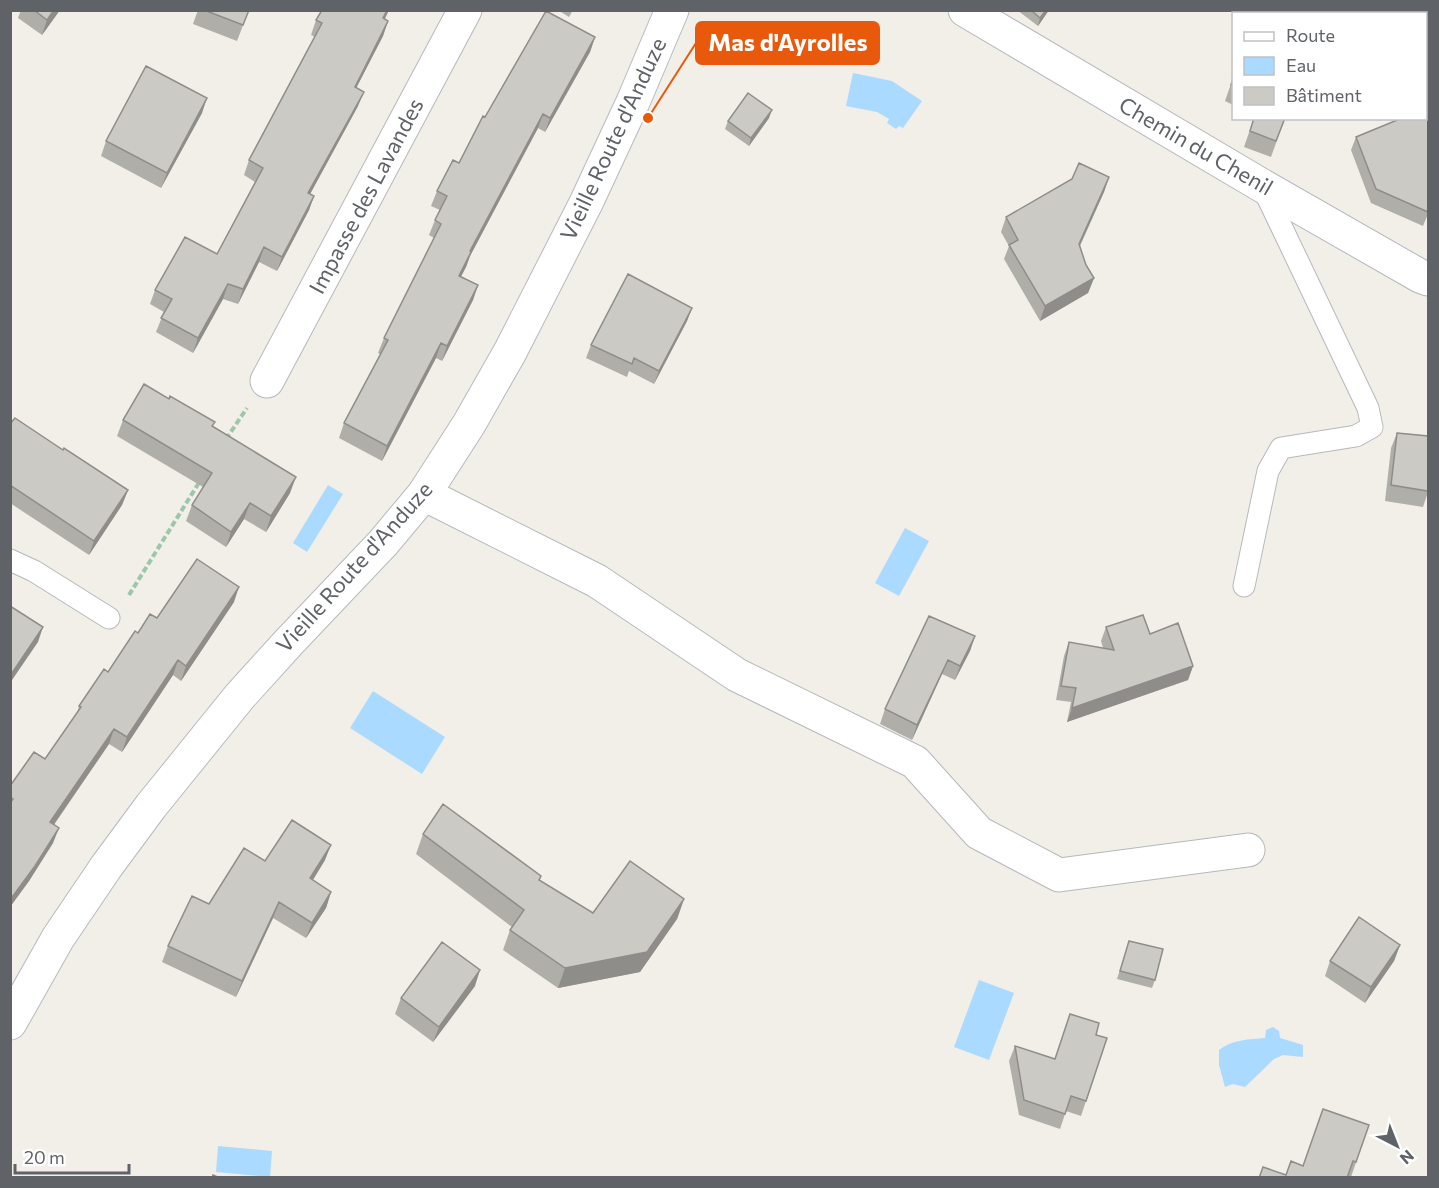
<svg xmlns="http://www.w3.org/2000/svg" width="1439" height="1188" font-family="Commissioner,sans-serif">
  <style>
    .water { fill: #aadaff }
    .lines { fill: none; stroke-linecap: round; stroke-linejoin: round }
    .lane-casing { stroke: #b5b8bc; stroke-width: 23 }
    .street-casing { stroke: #b5b8bc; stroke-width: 35 }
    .secondary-casing { stroke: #b6babf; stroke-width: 35 }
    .path { stroke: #9cc7a9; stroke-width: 4; stroke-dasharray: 6 3; stroke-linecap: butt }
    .lane { stroke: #fff; stroke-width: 21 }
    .street { stroke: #fff; stroke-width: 33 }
    .secondary { stroke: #fff; stroke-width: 33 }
    .wall { fill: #afaea9 }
    .shaded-wall { fill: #8f8d8a }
    .building { fill: #cccac5; stroke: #8f8d8a; stroke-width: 1.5 }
    .labels { text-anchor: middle; stroke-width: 4.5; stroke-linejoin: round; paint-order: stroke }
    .street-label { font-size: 22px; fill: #5f6368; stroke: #fff }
    .leader { fill: none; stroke: #e8590c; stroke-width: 2 }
    .callout-dot { fill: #e8590c; stroke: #fff; stroke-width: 2 }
    .callout { fill: #e8590c; stroke: #e8590c; stroke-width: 2 }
    .callout-label { font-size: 24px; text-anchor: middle; font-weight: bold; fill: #fff }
  </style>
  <rect width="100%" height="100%" fill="#f1efe8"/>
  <path class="water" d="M853,73L892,81L922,101L903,128L899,126L896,129L887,123L889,119L877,112L846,106Z
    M328,485L343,494L307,552L293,543Z
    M905,528L929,541L899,596L875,583Z
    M373,691L445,737L422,774L350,728Z
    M979,980L1014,993L989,1060L954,1047Z
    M1273,1027L1279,1031L1280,1038L1303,1045V1057L1283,1055L1274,1059L1245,1087L1233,1084L1225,1087L1219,1065V1050C1231,1040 1250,1039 1265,1038L1266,1030Z
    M218,1146L272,1151L270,1177L216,1172Z"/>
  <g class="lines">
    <defs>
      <path id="lane" d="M10,560L34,571L109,618
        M1244,586L1268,471L1281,448L1356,436L1372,427L1368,408L1262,186"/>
      <path id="street" d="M965,10L1261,185L1420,276L1428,279
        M267,381L465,10
        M424,494L597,581L737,675L915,762L979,833L1059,875L1248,850"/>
      <path id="secondary" d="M10,1023L58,938L106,867L151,806L240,696L289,642L383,543L424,494L469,424L510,352L586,203L633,102L672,10"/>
    </defs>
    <use href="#lane" class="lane-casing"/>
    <use href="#street" class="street-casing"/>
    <use href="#secondary" class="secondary-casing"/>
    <path class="path" d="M226,439L247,408
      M129,595L200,481"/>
    <use href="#lane" class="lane"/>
    <use href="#street" class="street"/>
    <use href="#secondary" class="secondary"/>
  </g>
  <path class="wall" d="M21,10H60L42,35L18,18Z
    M198,10H249L237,41L193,24Z
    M322,10H389L385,19L388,21L383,36L356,88L358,106L310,194L314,196L309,210L277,271L259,262L238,304L223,299L193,353L156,332L164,312L150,304L155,290L217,254L255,182L244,175L249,160L315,37L311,35L316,20Z
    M558,10H573L569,17Z
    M1017,10H1049L1038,26Z
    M595,37L590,52L545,132L538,128L470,256L466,267L461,276L478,285L473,300L442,361L436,358L382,461L339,438L344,423L380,354L378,353L384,338L434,238L429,235L435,220L440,210L431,206L437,191L459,163L485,117Z
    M1233,78V105L1225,101Z
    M1428,108V214L1423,226L1371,203L1351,150L1356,137Z
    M202,113L161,188L101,156L106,141Z
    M769,118L749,146L725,129L728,121Z
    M1254,118H1285L1271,157L1244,147Z
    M1109,177L1104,192L1080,246L1086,265L1094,278L1088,293L1040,321L1004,259L1009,246L1001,232L1006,217Z
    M692,308L687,321L654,384L629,371L627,377L586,358L591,345Z
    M123,420L213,426L290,493L266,532L244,519L226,547L186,521L192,505L203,487L117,436Z
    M10,424L63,450L128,490L122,505L89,555L10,503Z
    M1397,433L1428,436V492L1423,507L1385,501L1391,448Z
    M234,602L181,681L173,675L122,752L109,744L54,825L53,843L29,881L10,907V786L45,759L77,714L79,706L108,672L138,633L157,618Z
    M1106,627L1150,634L1193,666L1188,680L1067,722L1071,702L1056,700L1064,656L1069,642L1103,648L1101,641Z
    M975,636L970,651L955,680L942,674L912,740L880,724L885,709Z
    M423,834L541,876L540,880L593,913L684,899L677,919L640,972L558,988L503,950L510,930L512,927L416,854Z
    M325,860L313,880L331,892L326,908L306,938L273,918L236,997L162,962L168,946L209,904L265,861Z
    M1129,941L1155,980L1152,988L1117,979Z
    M1400,945L1394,961L1365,1003L1325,976L1330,961Z
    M475,986L433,1042L395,1014L401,998Z
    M1070,1014L1096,1035L1086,1101L1081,1116L1066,1111L1060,1129L1019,1115L1009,1061L1015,1046L1055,1059Z
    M1369,1125L1351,1177L1347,1176L1286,1175Z"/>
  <path class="shaded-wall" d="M54,10H60L42,35L47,20Z
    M387,10H389L377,33L383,18Z
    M1046,10H1049L1038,26L1040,18Z
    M388,21L383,36L349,102L355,87Z
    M595,37L590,52L545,132L550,118Z
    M364,92L358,106L303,207L308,193Z
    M207,98L202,113L161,188L167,173Z
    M772,110L769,118L749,146L751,138Z
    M543,114L538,128L470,256L466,267L454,290L459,276L470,251Z
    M1109,177L1104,192L1074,258L1079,244Z
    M314,196L309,210L277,271L282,257Z
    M264,247L259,262L238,304L243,289Z
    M1094,278L1088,293L1040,321L1045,306Z
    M228,284L223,299L193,353L198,338Z
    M478,285L473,300L442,361L447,346Z
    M692,308L687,321L654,384L659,371Z
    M441,343L436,358L382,461L387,446Z
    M296,477L290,493L266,532L271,516Z
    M128,490L122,505L89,555L94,541Z
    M250,503L244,519L226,547L231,532Z
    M239,587L234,602L181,681L186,666Z
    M43,627L38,642L10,683V676Z
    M975,636L970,651L955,680L960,666Z
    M178,660L173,675L122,752L127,737Z
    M948,660L942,674L912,740L917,725Z
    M1193,666L1188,680L1067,722L1072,708Z
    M114,729L109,744L45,837L50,822Z
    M59,828L53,843L29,881L10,907V900Z
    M331,845L325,860L304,894L310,878Z
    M331,892L326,908L306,938L312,923Z
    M684,899L677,919L640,972L558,988L565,968Z
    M279,902L273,918L236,997L242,981Z
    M1400,945L1394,961L1365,1003L1371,987Z
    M480,970L475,986L433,1042L439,1027Z"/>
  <path class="building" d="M34,10H54L47,20Z
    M204,10H249L243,25Z
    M322,10H387L383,18L388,21L355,87L364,92L308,193L314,196L282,257L264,247L243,289L228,284L198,338L161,318L172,299L155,290L185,237L217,254L263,168L249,160L322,23L316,20Z
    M1031,10H1046L1040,18Z
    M546,11L595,37L550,118L543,114L470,251L471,252L459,276L478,285L447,346L441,343L387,446L344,423L388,340L384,338L441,224L435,220L447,196L437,191L453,160L459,163L483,116L485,117Z
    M146,66L207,98L167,173L106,141Z
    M1233,78V87L1231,85Z
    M748,93L772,110L751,138L728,121Z
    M1428,108V212L1376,189L1356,137L1402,118H1425V109Z
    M1254,118H1285L1276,141L1250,131Z
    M1079,163L1109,177L1079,244L1086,265L1094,278L1045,306L1009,245L1018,240L1006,217L1072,179Z
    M628,274L692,308L659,371L634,358L632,364L591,345Z
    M144,384L169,399L170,396L215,422L212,426L296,477L271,516L250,503L231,532L192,505L212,473L123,420Z
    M15,418L63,450L64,448L128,490L94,541L10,485V424Z
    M1397,433L1428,436V491L1391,485Z
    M197,559L239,587L186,666L178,660L127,737L114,729L50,822L59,828L35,866L10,900V803L13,799L10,797V786L34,752L45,759L81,707L79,706L104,669L108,672L135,631L138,633L150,614L157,618Z
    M10,606L43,627L10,676Z
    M1143,615L1150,634L1178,623L1193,666L1072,708L1076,688L1061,686L1069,642L1114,650L1106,627Z
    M929,616L975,636L960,666L948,660L917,725L885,709Z
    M443,804L541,876L539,880L593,913L630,861L684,899L647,952L565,968L510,930L524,910L423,834Z
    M292,820L331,845L310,878L331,892L312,923L279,902L242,981L168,946L192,896L209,904L244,848L265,861Z
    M1359,917L1400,945L1371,987L1330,961Z
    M1129,941L1163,949L1155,980L1120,971Z
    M442,942L480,970L439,1027L401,998Z
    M1070,1014L1099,1023L1096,1035L1107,1038L1086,1101L1071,1096L1065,1114L1024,1100L1015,1046L1055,1059Z
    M1323,1109L1369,1125L1356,1162L1353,1161L1347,1178H1259L1263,1167L1286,1175L1291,1161L1303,1166Z
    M213,1175L220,1178H212Z"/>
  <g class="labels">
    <g class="street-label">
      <text transform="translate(613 139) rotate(-65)" y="8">Vieille Route d'Anduze</text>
      <text transform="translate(1196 146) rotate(30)" y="8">Chemin du Chenil</text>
      <text transform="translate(366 196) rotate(-62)" y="8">Impasse des Lavandes</text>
      <text transform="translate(354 567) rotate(-48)" y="8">Vieille Route d'Anduze</text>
    </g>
  </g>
  <path class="leader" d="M648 118L696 43"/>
  <circle class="callout-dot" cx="648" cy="118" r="6"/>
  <rect class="callout" x="696" y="22" width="183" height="42" rx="6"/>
  <g class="callout-label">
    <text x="788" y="51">Mas d'Ayrolles</text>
  </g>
  <rect width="1439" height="1188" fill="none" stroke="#5f6368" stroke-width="24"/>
  <rect x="1232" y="12" width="195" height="108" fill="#ffffff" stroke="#bfc1c3" stroke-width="1.5"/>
  <rect x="1244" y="32" width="30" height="9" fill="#ffffff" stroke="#bfc1c3" stroke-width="1.5"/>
  <text x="1286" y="42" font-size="18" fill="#5f6368">Route</text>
  <rect x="1244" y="57" width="30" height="18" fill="#aadaff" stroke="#bfc1c3" stroke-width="1.5"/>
  <text x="1286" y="72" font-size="18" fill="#5f6368">Eau</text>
  <rect x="1244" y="87" width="30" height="18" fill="#cccac5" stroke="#bfc1c3" stroke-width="1.5"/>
  <text x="1286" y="102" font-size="18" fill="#5f6368">Bâtiment</text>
  <g transform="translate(1397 1146) rotate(138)" stroke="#ffffff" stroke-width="4.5" paint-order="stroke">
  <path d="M0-4.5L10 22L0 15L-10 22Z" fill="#5f6368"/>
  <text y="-9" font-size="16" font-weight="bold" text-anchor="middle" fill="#5f6368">N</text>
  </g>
  <path d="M15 1164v9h114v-9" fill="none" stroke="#5f6368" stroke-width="3"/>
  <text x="24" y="1164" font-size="18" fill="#5f6368" stroke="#ffffff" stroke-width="4.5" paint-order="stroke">20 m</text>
</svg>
